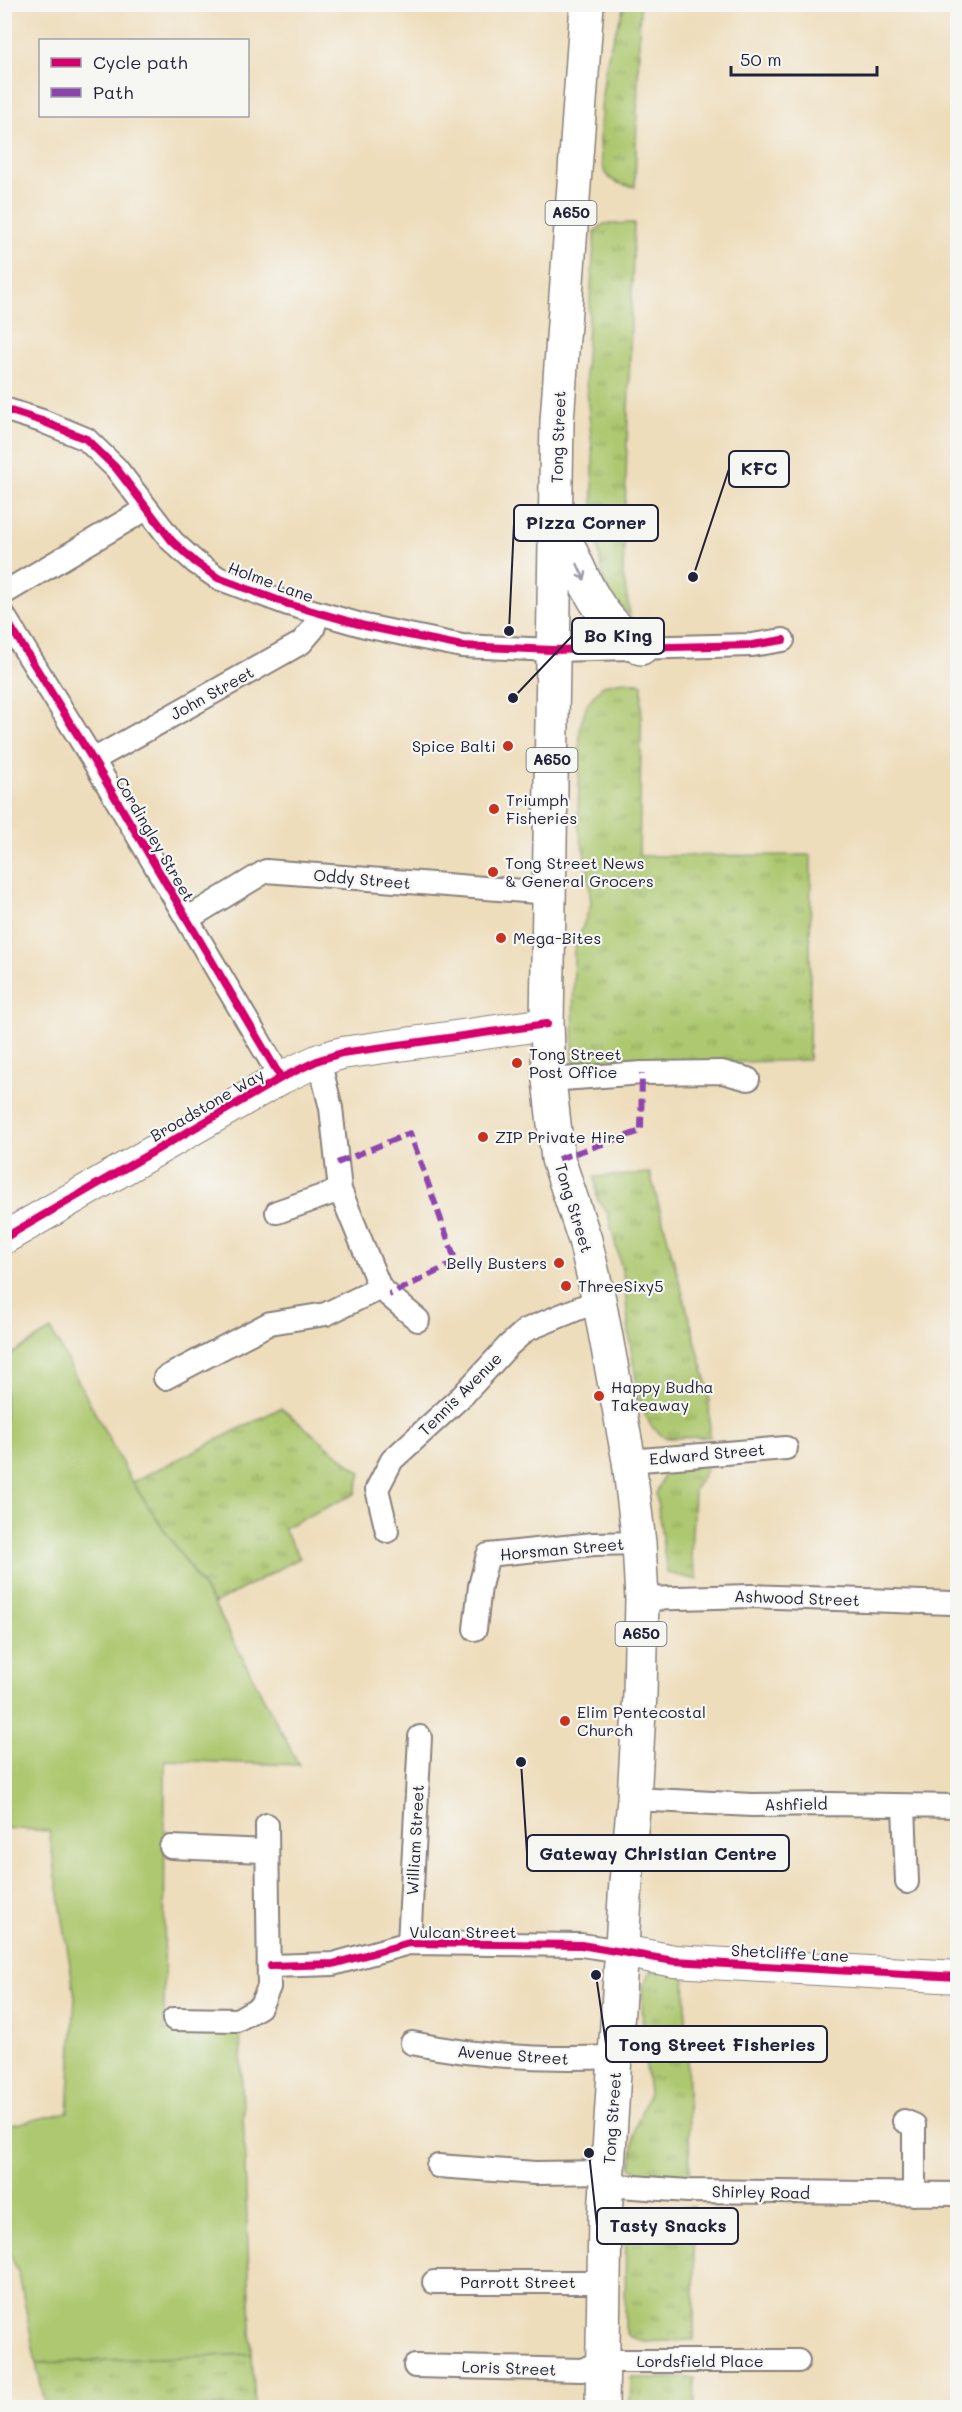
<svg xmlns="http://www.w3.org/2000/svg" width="962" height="2412" font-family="Mali,sans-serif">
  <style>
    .grass { fill: url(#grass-tufts); stroke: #687555; stroke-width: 1.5 }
    .green { fill: #adc86f; stroke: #687555; stroke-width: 1.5 }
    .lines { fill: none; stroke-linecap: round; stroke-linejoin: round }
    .street-casing { stroke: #88807b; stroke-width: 26 }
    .secondary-casing { stroke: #88807b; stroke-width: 34 }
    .highway-casing { stroke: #88807b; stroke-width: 36 }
    .street { stroke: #fff; stroke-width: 22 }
    .secondary { stroke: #fff; stroke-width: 32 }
    .highway { stroke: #fff; stroke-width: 33 }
    .quiet { stroke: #8e44ad; stroke-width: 6; stroke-dasharray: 12 6; stroke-linecap: butt }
    .cycleway-casing { stroke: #f6f6f2; stroke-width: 11 }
    .cycleway { stroke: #d6006c; stroke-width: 8 }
    .oneway { stroke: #9c9ca7 }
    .poi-dot { fill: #c8321e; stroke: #f6f6f2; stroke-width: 2 }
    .labels { text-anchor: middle; stroke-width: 4.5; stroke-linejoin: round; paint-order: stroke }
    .shield { fill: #f6f6f2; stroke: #626272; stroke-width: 1.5 }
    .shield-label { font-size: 15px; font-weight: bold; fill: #22223b }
    .street-label { font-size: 16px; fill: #22223b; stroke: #f6f6f2 }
    .poi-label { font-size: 16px; fill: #22223b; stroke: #f6f6f2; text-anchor: start }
    .leader { fill: none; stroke: #22223b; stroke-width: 2 }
    .callout-dot { fill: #22223b; stroke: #f6f6f2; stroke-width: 2 }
    .callout { fill: #f6f6f2; stroke: #22223b; stroke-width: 2 }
    .callout-label { font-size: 18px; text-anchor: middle; font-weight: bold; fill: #22223b }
  </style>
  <defs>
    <pattern id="grass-tufts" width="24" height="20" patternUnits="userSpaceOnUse" patternTransform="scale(1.5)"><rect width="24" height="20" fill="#adc86f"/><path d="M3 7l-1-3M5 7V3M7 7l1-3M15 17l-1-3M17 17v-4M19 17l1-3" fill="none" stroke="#8ca25c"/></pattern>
  </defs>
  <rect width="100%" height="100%" fill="#f6f6f2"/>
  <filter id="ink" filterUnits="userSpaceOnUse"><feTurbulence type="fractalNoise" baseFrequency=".0167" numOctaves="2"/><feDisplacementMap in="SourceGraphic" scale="12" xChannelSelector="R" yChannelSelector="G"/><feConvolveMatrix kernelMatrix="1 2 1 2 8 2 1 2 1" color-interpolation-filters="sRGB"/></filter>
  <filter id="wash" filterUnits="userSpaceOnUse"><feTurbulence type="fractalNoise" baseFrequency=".008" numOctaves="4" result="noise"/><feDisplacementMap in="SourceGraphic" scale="24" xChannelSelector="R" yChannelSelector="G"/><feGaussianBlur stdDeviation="1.35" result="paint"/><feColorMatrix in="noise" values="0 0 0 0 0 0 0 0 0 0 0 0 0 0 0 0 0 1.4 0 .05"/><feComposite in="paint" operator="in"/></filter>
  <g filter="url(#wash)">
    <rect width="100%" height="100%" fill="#edb"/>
    <path class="grass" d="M624,5H640L635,187C625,185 612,183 606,174C594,155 603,72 610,49C614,34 621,20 624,5Z
      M634,223L623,574L630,615L609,597L603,579L593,512V459L585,370L595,231L604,224Z
      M624,681L642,684L639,856L811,855L809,1060L577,1067L573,1061L574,951L591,904L588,871L578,824L580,727L587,704L603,685Z
      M650,1173L709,1391L710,1437L665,1438L651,1426L640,1403L630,1343L624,1278L608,1214L597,1198L595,1177Z
      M281,1408L361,1473L355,1494L283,1528L300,1558L214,1604L132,1482Z
      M710,1463L694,1490L691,1556L698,1580L667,1573L656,1494L664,1474Z
      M651,1971L685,1973L690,2174L642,2175L631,2167L635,2128L649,2093L643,2040L642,1989Z
      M694,2207V2340L644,2342L629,2336L625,2328L626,2215L656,2209Z
      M252,2354L255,2407H46L36,2363Z
      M631,2378H694L695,2407H630Z"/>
    <path class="green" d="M51,1330L132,1482L214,1604L299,1765L165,1760L164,2030L240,2032L252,2354L36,2363L19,2274L5,2243L4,2158H11L7,2126L68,2112L75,1997L49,1831L4,1828L5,1358Z"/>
  </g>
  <g filter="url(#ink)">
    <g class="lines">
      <defs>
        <path id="street" d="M4,409L42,421L86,439L116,468L172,541L195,562L218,578L288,604L365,626L462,646L553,650L752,645L783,640
          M4,593L146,509
          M4,616L93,760L281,1078
          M93,760L301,643L313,629L318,613
          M187,919L266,871L550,893
          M319,1060L331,1108L340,1190L380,1288L418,1320
          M549,1080L642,1073L722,1072L748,1079
          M277,1212L340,1190
          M165,1378L270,1323L326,1314L380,1288
          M629,1461L786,1448
          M387,1531L377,1489L392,1460L463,1395L508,1346L526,1330L599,1300
          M642,1599L751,1596L952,1603
          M475,1629L480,1586L488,1555L594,1544L639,1543
          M634,1799L752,1805L830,1804L958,1806
          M904,1807L907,1882
          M171,1847L266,1851
          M409,1943L420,1737
          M271,1966L333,1964L409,1943L581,1945L622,1951
          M174,2019L237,2020L260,2007L269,1987L267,1825
          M412,2043C478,2057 548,2060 615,2057
          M904,2121L914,2125V2194
          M438,2166L535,2173L608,2172
          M607,2185L688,2191L958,2194
          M434,2282H603
          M415,2366L582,2370L602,2361H798"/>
        <path id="secondary" d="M4,1238L281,1078L319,1060L342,1053L547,1024
          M622,1951L674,1961L958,1977"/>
        <path id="highway" d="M587,4L557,421L547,1024L549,1080L558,1159L585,1240L599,1300L629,1461L639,1543L642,1599L640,1694L634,1799L626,1882L605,2215L602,2408
          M558,523C574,556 587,596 612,623C621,632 632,640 641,648"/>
      </defs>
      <use href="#street" class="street-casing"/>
      <use href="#secondary" class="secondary-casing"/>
      <use href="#highway" class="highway-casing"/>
      <use href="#street" class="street"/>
      <use href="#secondary" class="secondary"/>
      <use href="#highway" class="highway"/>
      <path class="quiet" d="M558,1159L641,1131L642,1073
        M337,1163L410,1133L456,1262L389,1295"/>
      <defs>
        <path id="cycleway" d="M4,409L42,421L86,439L116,468L172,541L195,562L218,578L288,604L365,626L462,646L553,650L752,645L783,640
          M4,616L93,760L281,1078
          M4,1238L281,1078L319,1060L342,1053L547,1024
          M271,1966L333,1964L409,1943L581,1945L674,1961L958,1977"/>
      </defs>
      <use href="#cycleway" class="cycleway-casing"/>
      <use href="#cycleway" class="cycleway"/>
    </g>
    <defs><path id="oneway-shaft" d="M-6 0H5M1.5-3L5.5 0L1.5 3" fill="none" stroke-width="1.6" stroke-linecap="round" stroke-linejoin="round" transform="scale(1.5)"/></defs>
    <use class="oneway" href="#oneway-shaft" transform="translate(581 572) rotate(66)"/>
  </g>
  <g class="poi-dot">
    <circle cx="508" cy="746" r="6"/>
    <circle cx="494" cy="809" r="6"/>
    <circle cx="493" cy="872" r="6"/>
    <circle cx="501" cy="938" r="6"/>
    <circle cx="517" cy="1063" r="6"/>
    <circle cx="483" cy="1137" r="6"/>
    <circle cx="559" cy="1263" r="6"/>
    <circle cx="566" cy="1286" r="6"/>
    <circle cx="599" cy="1396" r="6"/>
    <circle cx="565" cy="1721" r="6"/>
  </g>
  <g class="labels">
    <g class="shield">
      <rect x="545.5" y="201" width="51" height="24" rx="4.5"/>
      <rect x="526.5" y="748" width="51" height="24" rx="4.5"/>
      <rect x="615.5" y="1622" width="51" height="24" rx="4.5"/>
    </g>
    <g class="shield-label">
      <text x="571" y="218">A650</text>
      <text x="552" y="765">A650</text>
      <text x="641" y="1639">A650</text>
    </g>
    <g class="street-label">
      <text transform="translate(558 437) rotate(-88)" y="6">Tong Street</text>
      <text transform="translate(271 582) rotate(20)" y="6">Holme Lane</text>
      <text transform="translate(212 693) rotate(-29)" y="6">John Street</text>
      <text transform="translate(155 839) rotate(60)" y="6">Cordingley Street</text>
      <text transform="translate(362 879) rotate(5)" y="6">Oddy Street</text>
      <text transform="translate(207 1105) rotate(-30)" y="6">Broadstone Way</text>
      <text transform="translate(574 1208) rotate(73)" y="6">Tong Street</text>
      <text transform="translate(460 1394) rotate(-45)" y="6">Tennis Avenue</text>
      <text transform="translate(707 1454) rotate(-5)" y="6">Edward Street</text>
      <text transform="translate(562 1549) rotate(-5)" y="6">Horsman Street</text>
      <text transform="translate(797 1598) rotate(2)" y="6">Ashwood Street</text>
      <text transform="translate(796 1804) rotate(-1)" y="6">Ashfield</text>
      <text transform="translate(415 1840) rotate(-87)" y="6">William Street</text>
      <text x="463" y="1938">Vulcan Street</text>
      <text transform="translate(790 1953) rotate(3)" y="6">Shetcliffe Lane</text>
      <text transform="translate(513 2055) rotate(4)" y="6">Avenue Street</text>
      <text transform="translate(612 2118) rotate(-86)" y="6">Tong Street</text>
      <text transform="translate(761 2192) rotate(1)" y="6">Shirley Road</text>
      <text x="518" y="2288">Parrott Street</text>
      <text x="700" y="2367">Lordsfield Place</text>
      <text transform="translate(509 2368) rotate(2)" y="6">Loris Street</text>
    </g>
    <g class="poi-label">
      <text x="496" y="752" text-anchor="end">Spice Balti</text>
      <text x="506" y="806">Triumph<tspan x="506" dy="18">Fisheries</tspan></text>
      <text x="505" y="869">Tong Street News<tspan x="505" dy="18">&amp; General Grocers</tspan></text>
      <text x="513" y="944">Mega-Bites</text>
      <text x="529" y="1060">Tong Street<tspan x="529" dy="18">Post Office</tspan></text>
      <text x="495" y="1143">ZIP Private Hire</text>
      <text x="547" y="1269" text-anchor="end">Belly Busters</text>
      <text x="578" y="1292">ThreeSixy5</text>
      <text x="611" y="1393">Happy Budha<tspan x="611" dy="18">Takeaway</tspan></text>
      <text x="577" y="1718">Elim Pentecostal<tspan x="577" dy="18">Church</tspan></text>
    </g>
  </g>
  <path class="leader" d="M693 577L729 469M509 631L514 523M513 698L572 636M521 1762L527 1853M596 1975L606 2044M589 2153L597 2226"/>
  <g class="callout-dot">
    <circle cx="693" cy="577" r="6"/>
    <circle cx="509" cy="631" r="6"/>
    <circle cx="513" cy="698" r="6"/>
    <circle cx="521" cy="1762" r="6"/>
    <circle cx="596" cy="1975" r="6"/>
    <circle cx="589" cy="2153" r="6"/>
  </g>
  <g class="callout">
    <rect x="729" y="451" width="60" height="36" rx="6"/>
    <rect x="514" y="505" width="144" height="36" rx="6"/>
    <rect x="572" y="618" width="92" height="36" rx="6"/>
    <rect x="527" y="1835" width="262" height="36" rx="6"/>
    <rect x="606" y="2026" width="221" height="36" rx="6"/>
    <rect x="597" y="2208" width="141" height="36" rx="6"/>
  </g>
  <g class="callout-label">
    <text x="759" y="475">KFC</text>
    <text x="586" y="529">Pizza Corner</text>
    <text x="618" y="642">Bo King</text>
    <text x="658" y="1860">Gateway Christian Centre</text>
    <text x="717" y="2051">Tong Street Fisheries</text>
    <text x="668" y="2232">Tasty Snacks</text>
  </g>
  <rect width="962" height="2412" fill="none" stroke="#f6f6f2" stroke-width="24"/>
  <rect x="39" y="39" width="210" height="78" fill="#f6f6f2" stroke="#a1a1a9" stroke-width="1.5"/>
  <rect x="51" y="58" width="30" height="9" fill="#d6006c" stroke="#a1a1a9" stroke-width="1.5"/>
  <text x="93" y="69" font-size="18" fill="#22223b">Cycle path</text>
  <rect x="51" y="88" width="30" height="9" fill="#8e44ad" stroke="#a1a1a9" stroke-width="1.5"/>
  <text x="93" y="99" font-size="18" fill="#22223b">Path</text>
  <path d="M731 66v9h146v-9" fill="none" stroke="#22223b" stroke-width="3"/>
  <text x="740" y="66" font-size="18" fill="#22223b" stroke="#f6f6f2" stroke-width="4.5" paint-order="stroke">50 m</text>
</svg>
